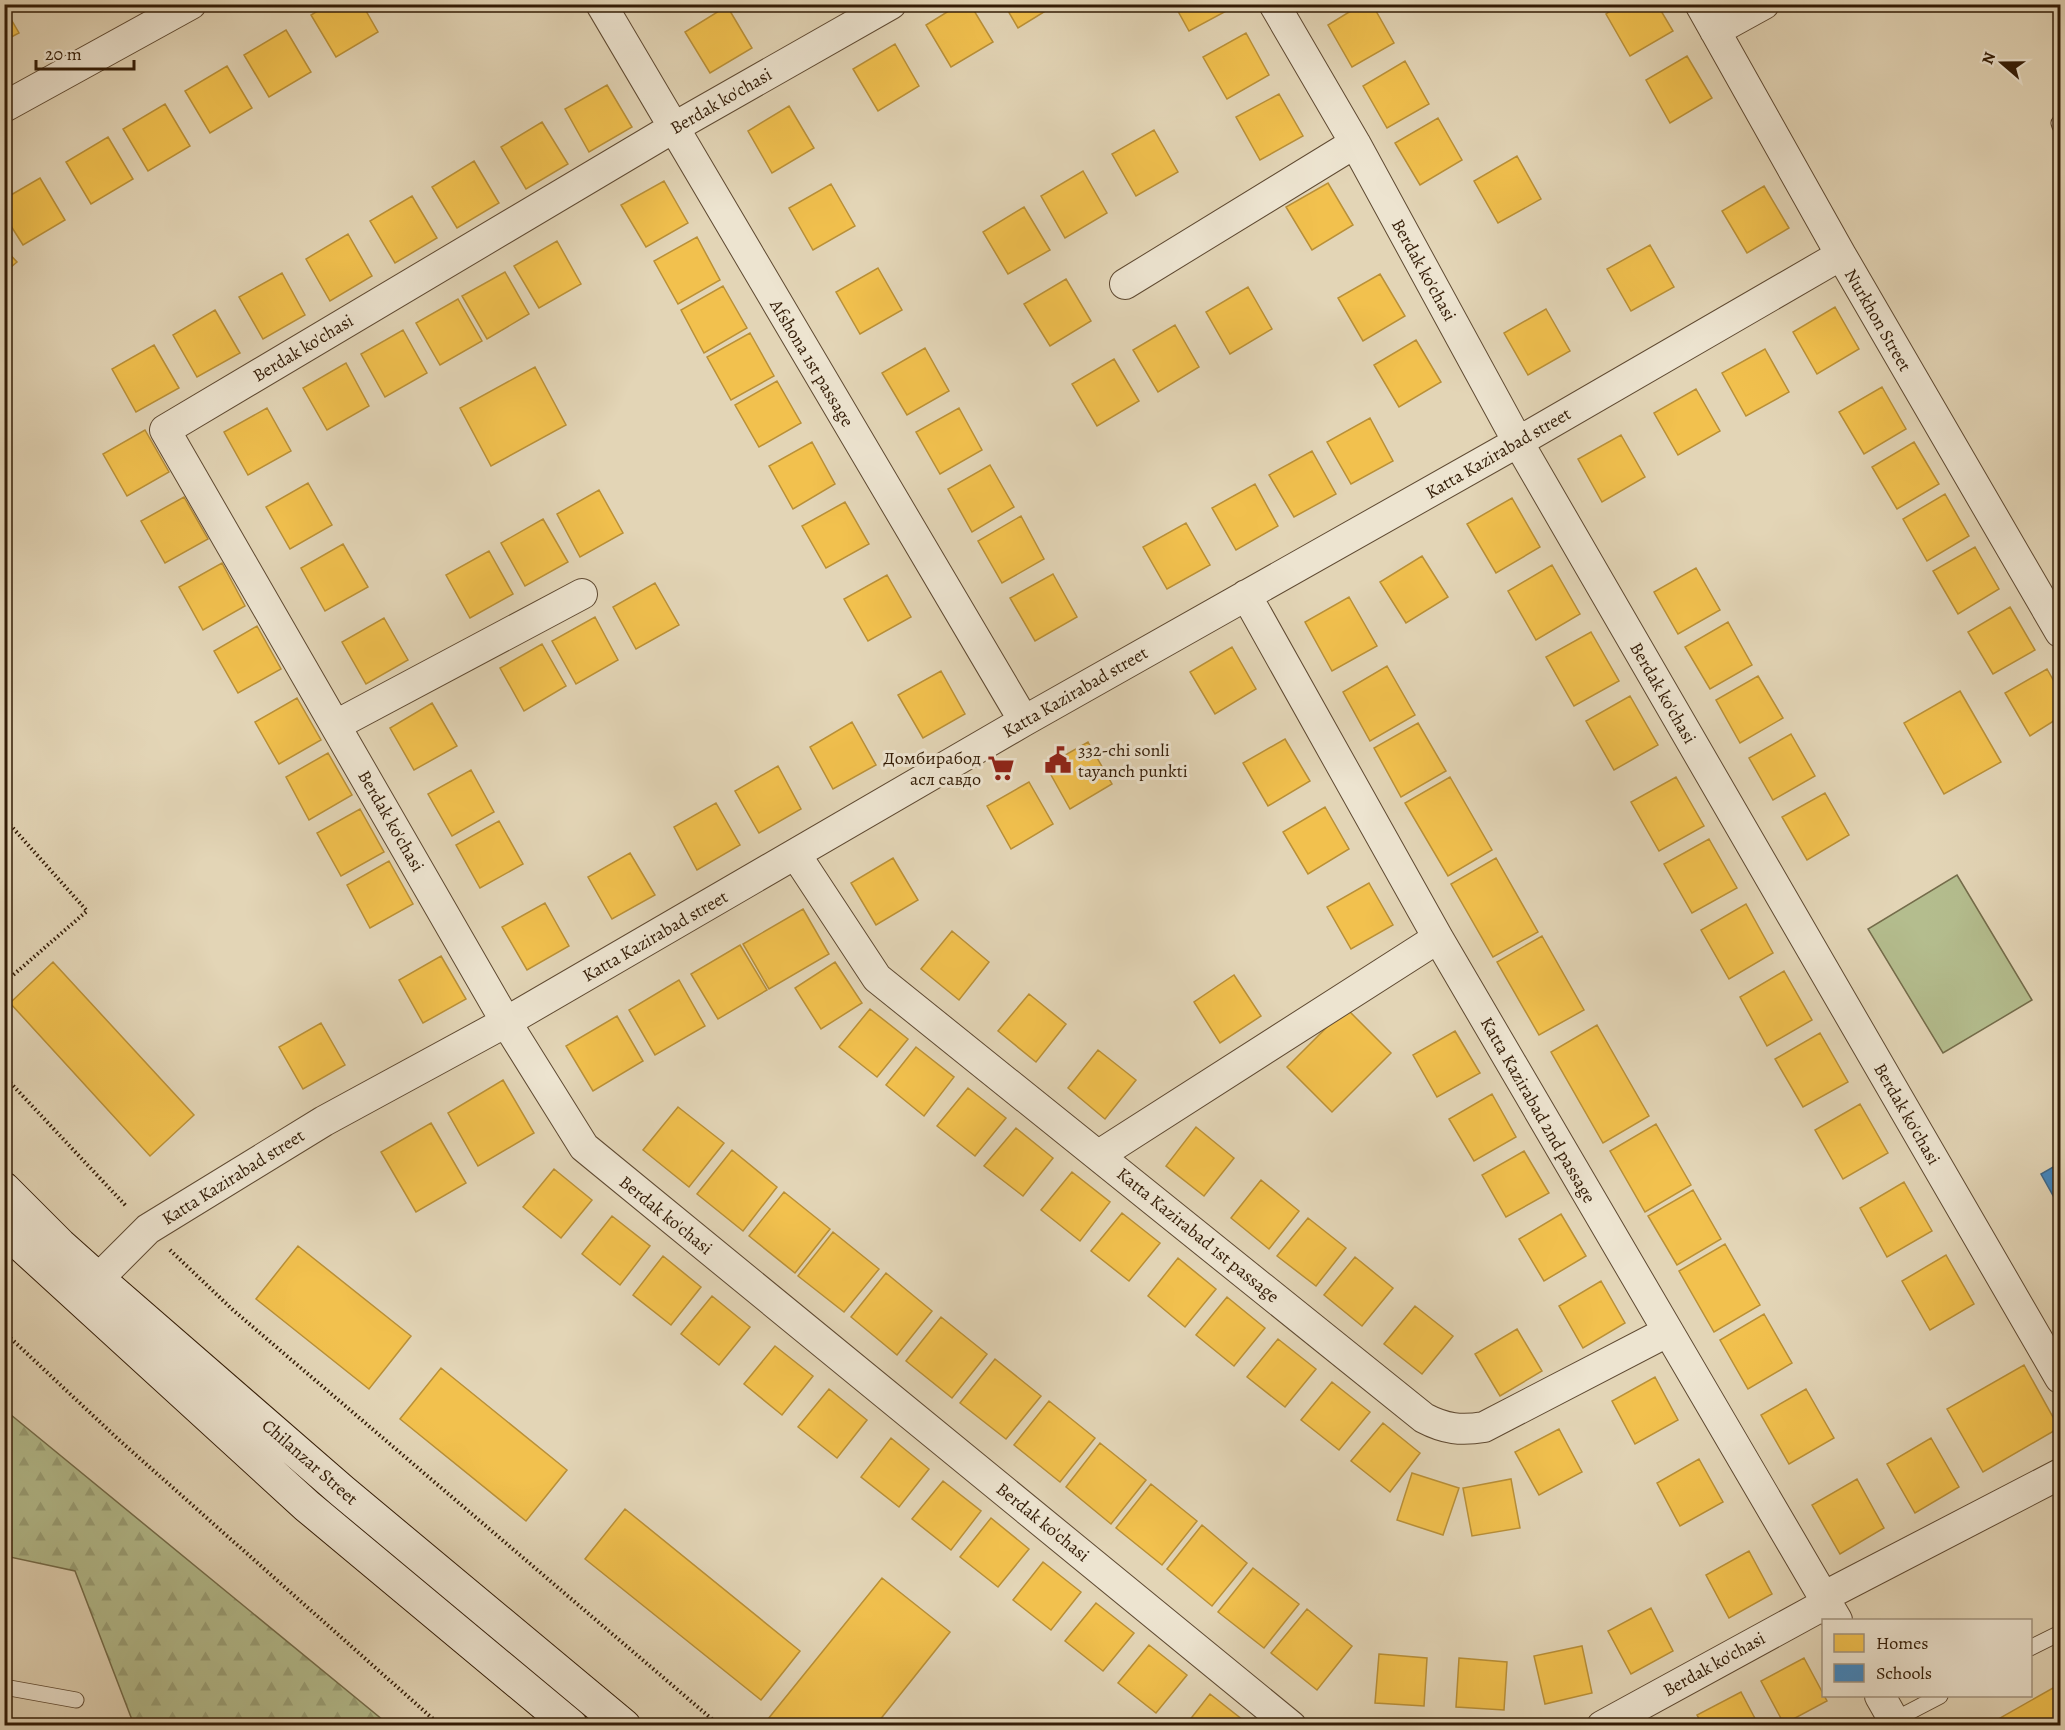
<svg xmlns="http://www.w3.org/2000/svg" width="2065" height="1730" font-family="Alegreya,serif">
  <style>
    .forest { fill: url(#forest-firs); stroke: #746c4a; stroke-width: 1.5 }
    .park { fill: #b4bd8e; stroke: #746c4a; stroke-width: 1.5 }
    .homes { fill: #f2c14e; stroke: #b99038; stroke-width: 1.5 }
    .schools { fill: #3f88c5; stroke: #3b688c; stroke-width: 1.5 }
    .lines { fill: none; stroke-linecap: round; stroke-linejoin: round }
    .service-casing { stroke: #5f4a32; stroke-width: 17 }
    .minor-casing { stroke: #5f4a32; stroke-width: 32 }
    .secondary-casing { stroke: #331c06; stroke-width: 35 }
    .path { stroke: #331c06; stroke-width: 4; stroke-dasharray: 1.5 3; stroke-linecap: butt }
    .service { stroke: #ede4d0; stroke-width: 15 }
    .minor { stroke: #ede4d0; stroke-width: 30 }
    .secondary { stroke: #ede4d0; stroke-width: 33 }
    .labels { text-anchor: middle; stroke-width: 6; stroke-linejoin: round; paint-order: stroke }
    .street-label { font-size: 18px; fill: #331c06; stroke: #ede4d0 }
    .poi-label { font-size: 18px; fill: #331c06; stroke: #ede4d0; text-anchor: start }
  </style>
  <defs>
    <pattern id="forest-firs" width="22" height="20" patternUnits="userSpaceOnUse" patternTransform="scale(1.5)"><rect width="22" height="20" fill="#b4bd8e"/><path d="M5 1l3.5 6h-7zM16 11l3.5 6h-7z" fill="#9ba279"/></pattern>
  </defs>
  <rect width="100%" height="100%" fill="#e3d5b6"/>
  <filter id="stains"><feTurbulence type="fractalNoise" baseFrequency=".00333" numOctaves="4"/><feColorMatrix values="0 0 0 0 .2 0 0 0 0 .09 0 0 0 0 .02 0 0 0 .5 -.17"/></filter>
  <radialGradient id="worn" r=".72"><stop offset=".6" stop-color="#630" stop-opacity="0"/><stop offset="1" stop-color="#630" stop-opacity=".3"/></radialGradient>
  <path class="forest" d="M5,1410L389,1725H134L75,1571L5,1556Z"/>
  <path class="park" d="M1957,875L2032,1000L1943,1053L1868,929Z"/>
  <path class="homes" d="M329,4H362L378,32L336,57L311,15Z
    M960,4H970L993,42L951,67L926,25Z
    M1004,4H1057L1018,28Z
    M1174,4H1230L1232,8L1189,31Z
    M1362,4H1372L1394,43L1352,67L1328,25Z
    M1621,4H1657L1673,31L1630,56L1606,14Z
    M727,6L752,48L710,73L685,32Z
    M4,7L19,33L4,41Z
    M286,30L311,72L269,97L244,55Z
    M1246,33L1269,75L1227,99L1203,57Z
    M895,44L919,86L878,111L853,69Z
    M1687,56L1712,98L1670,123L1646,80Z
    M1405,61L1429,104L1387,128L1363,86Z
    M227,66L252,108L210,133L185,91Z
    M607,85L632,127L589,152L565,109Z
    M1279,94L1303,136L1260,160L1236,117Z
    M165,104L190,146L148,171L123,129Z
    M789,106L814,148L772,173L748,131Z
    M1438,118L1462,160L1420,185L1395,143Z
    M542,122L568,164L526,189L501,147Z
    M1154,130L1178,172L1136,196L1112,154Z
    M108,137L133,179L91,204L66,162Z
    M1517,156L1541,199L1498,223L1474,181Z
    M474,161L499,203L457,228L432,187Z
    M1083,171L1107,213L1065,238L1041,196Z
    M40,178L65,220L23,245L4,215V199Z
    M664,181L688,223L646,247L621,205Z
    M1328,183L1353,225L1312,250L1286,207Z
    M831,184L855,226L813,250L789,208Z
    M1764,186L1789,228L1747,253L1722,211Z
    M412,196L437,238L395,263L370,221Z
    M1024,207L1050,250L1008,274L983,232Z
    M348,234L372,276L330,301L306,259Z
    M697,237L720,280L678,304L654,261Z
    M557,241L581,284L539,308L514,266Z
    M1650,245L1674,287L1631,311L1607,269Z
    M4,248L17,262L4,273Z
    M878,268L902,310L860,334L836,292Z
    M505,272L529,314L487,339L462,296Z
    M282,273L305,315L263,339L239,297Z
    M1380,274L1405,316L1363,341L1338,298Z
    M1066,279L1091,321L1050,346L1024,304Z
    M723,286L747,328L704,353L681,310Z
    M1248,287L1272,329L1230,354L1206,312Z
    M458,299L482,341L440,365L416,323Z
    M1835,307L1859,349L1817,374L1793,332Z
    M1546,309L1570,351L1528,375L1504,333Z
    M215,310L240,353L197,377L173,335Z
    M1175,325L1199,367L1158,392L1133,350Z
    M403,330L427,373L385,397L361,354Z
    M750,333L774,376L731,400L707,357Z
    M1416,340L1441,382L1399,407L1374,365Z
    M154,345L179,388L136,412L112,369Z
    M925,348L949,391L907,415L882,373Z
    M1765,349L1789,392L1746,416L1722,373Z
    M1114,359L1139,401L1097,426L1072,384Z
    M346,363L369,406L327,430L303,388Z
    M535,367L566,425L491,466L460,408Z
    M777,381L801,423L759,447L735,405Z
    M1882,387L1906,429L1864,454L1839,412Z
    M1696,389L1720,431L1678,455L1654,413Z
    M267,408L291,451L248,475L224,432Z
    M959,408L982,450L940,474L916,432Z
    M1370,418L1393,461L1351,484L1327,442Z
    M145,430L169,472L127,496L103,454Z
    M1621,435L1645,477L1602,502L1578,459Z
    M812,442L835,484L793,509L769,466Z
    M1914,442L1939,484L1897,509L1872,467Z
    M1312,451L1336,494L1294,517L1269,475Z
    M990,465L1014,507L972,532L948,489Z
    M308,483L332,525L290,549L266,507Z
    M1255,484L1278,526L1236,550L1212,508Z
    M599,490L623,533L580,557L557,514Z
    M1945,494L1969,536L1927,561L1903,519Z
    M184,497L208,539L165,563L141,521Z
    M1512,498L1540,547L1496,573L1467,524Z
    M845,502L869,544L826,568L802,526Z
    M1021,516L1044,559L1002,583L978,541Z
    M543,519L568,562L525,586L501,543Z
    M1186,523L1210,565L1167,589L1143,547Z
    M343,544L368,587L325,611L301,568Z
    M1975,547L1999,589L1958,614L1933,571Z
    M489,551L513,594L470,618L446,575Z
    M1422,556L1448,597L1406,623L1380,582Z
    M222,563L245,606L203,630L179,587Z
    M1552,565L1580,614L1536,640L1508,591Z
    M1696,568L1720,610L1678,634L1654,592Z
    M1053,574L1077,617L1035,641L1010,598Z
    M887,575L911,617L868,641L844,599Z
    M655,583L679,625L636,649L613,607Z
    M1349,597L1377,646L1332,671L1305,622Z
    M2010,607L2035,650L1993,674L1968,632Z
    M595,617L618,660L576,684L552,641Z
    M384,618L408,660L366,684L342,642Z
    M1728,622L1752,665L1710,689L1685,647Z
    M257,626L281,669L238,693L214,651Z
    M1591,632L1619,681L1574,706L1546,657Z
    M542,644L566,686L524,711L500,668Z
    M1232,647L1256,689L1215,714L1190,672Z
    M1387,666L1415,715L1370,741L1343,692Z
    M2047,669L2060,692V717L2030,736L2005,693Z
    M941,671L965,714L923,738L898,695Z
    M1758,676L1783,718L1740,743L1716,700Z
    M1960,691L2001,762L1944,794L1904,723Z
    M1630,696L1658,745L1614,770L1586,721Z
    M297,698L321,740L279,764L255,722Z
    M432,703L457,746L414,770L390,728Z
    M852,722L876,765L833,789L810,747Z
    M1418,723L1446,771L1401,797L1374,748Z
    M1791,734L1815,776L1773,800L1749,758Z
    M1285,739L1310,781L1268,806L1243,763Z
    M1088,742L1112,784L1070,809L1046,766Z
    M328,753L352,795L309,820L286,777Z
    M778,766L801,809L759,833L735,791Z
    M471,770L494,812L452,836L428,794Z
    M1450,777L1492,850L1448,876L1405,803Z
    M1676,777L1704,826L1659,851L1631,802Z
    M1029,782L1053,824L1011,849L987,806Z
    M1825,793L1849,835L1807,860L1782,817Z
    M716,803L740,845L697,870L674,827Z
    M1325,807L1349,849L1308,874L1283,832Z
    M360,809L384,852L341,876L317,833Z
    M499,821L523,864L480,888L456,845Z
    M1709,839L1737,888L1692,913L1664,864Z
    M630,853L655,895L612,919L588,877Z
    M893,858L918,900L876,925L851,883Z
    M1496,858L1538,932L1493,957L1451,884Z
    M389,861L413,904L370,928L347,885Z
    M1369,883L1393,925L1351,949L1327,907Z
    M545,903L569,946L527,970L502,927Z
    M1746,904L1773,953L1729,979L1701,930Z
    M803,909L829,954L769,989L743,944Z
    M952,931L989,962L959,1000L921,969Z
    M1542,936L1584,1010L1539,1035L1497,962Z
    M740,945L767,990L718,1019L691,974Z
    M441,956L466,999L423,1023L399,980Z
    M53,962L194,1115L150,1156L10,1003Z
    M835,962L862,1003L821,1029L795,988Z
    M1784,971L1812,1020L1767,1046L1740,997Z
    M1234,975L1261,1016L1220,1043L1194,1002Z
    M679,980L705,1026L655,1055L629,1010Z
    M1029,994L1066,1024L1036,1062L998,1031Z
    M1346,1008L1391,1053L1332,1112L1287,1067Z
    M870,1009L908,1039L877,1077L839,1047Z
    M617,1016L643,1061L593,1091L566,1046Z
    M321,1023L345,1065L303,1089L279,1047Z
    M1597,1025L1649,1116L1603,1143L1551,1052Z
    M1455,1031L1480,1073L1437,1097L1413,1055Z
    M1820,1033L1848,1082L1803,1107L1775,1059Z
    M916,1047L954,1077L924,1116L886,1085Z
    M1098,1050L1136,1080L1105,1119L1068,1088Z
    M503,1080L534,1133L478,1166L448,1113Z
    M968,1088L1006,1118L975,1156L937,1126Z
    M1492,1094L1516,1137L1474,1161L1449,1119Z
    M1860,1104L1888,1153L1843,1179L1815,1130Z
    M678,1107L724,1143L689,1187L643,1150Z
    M431,1123L466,1183L416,1212L381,1152Z
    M1656,1124L1691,1185L1645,1212L1610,1151Z
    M1196,1127L1234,1158L1204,1196L1166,1166Z
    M1016,1128L1053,1158L1023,1196L984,1166Z
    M732,1150L777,1187L743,1231L697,1194Z
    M1524,1151L1549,1193L1506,1217L1482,1175Z
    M554,1169L592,1200L561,1238L523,1207Z
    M1072,1172L1110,1202L1080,1241L1041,1210Z
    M1261,1180L1299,1211L1269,1249L1231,1218Z
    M1904,1182L1932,1231L1887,1257L1860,1208Z
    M1693,1190L1721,1239L1677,1265L1648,1216Z
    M784,1192L830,1229L795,1273L749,1236Z
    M1122,1213L1160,1243L1129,1281L1091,1251Z
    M1561,1214L1586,1256L1544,1281L1519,1239Z
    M612,1216L650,1246L620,1285L582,1254Z
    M1308,1218L1346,1248L1316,1286L1277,1256Z
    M833,1232L879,1269L844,1312L798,1276Z
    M1725,1244L1760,1305L1714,1332L1679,1271Z
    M298,1246L411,1336L369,1389L256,1299Z
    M1946,1255L1974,1304L1930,1330L1902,1281Z
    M663,1256L701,1287L671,1325L633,1295Z
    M1355,1257L1393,1288L1362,1326L1324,1295Z
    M1178,1258L1216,1289L1185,1327L1148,1296Z
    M886,1273L932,1311L897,1355L851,1317Z
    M1601,1281L1625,1323L1583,1348L1559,1306Z
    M712,1296L750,1327L719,1365L681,1334Z
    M1227,1297L1265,1328L1234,1366L1196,1335Z
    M1415,1306L1453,1336L1422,1374L1384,1344Z
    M1764,1314L1792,1363L1748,1389L1720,1340Z
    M941,1317L987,1354L952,1398L906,1361Z
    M1517,1329L1542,1371L1500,1396L1475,1354Z
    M1278,1339L1316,1369L1285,1407L1247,1377Z
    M775,1346L813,1376L782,1415L744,1384Z
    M995,1359L1041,1396L1006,1439L960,1403Z
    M2024,1365L2059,1428L1983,1472L1947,1409Z
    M441,1368L567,1470L526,1521L400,1419Z
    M1655,1377L1678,1420L1635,1444L1612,1401Z
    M1332,1382L1370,1412L1339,1450L1301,1420Z
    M829,1389L867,1420L837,1458L798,1427Z
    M1806,1389L1834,1438L1789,1464L1761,1415Z
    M1049,1401L1095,1438L1060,1482L1014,1445Z
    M1383,1423L1420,1453L1390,1492L1351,1461Z
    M1559,1429L1582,1472L1539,1495L1515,1452Z
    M891,1438L929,1469L899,1507L861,1477Z
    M1931,1438L1959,1487L1915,1513L1887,1464Z
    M1100,1443L1146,1480L1111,1524L1066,1487Z
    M1699,1459L1723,1502L1680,1526L1657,1483Z
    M1412,1473L1459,1488L1443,1535L1397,1520Z
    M1511,1479L1520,1528L1472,1536L1463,1488Z
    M1857,1479L1884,1528L1840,1554L1812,1505Z
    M943,1481L981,1511L951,1550L912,1519Z
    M1151,1484L1197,1521L1162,1565L1116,1528Z
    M625,1509L800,1651L761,1700L585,1559Z
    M991,1518L1029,1549L998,1587L960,1557Z
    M1202,1525L1247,1563L1212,1606L1167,1569Z
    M1749,1551L1772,1594L1729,1618L1706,1575Z
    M1043,1562L1081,1592L1051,1630L1013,1600Z
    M1253,1568L1299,1604L1264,1648L1218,1612Z
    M882,1578L950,1632L879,1721L884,1726H776L768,1719Z
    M1096,1603L1134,1633L1103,1671L1065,1641Z
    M1651,1608L1673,1651L1631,1674L1608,1631Z
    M1307,1609L1352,1646L1317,1690L1271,1653Z
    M1149,1645L1187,1675L1156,1713L1118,1683Z
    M1582,1646L1592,1693L1545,1704L1534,1656Z
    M1379,1654L1427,1658L1424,1706L1375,1703Z
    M1459,1658L1507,1662L1504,1710L1456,1707Z
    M1804,1658L1827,1701L1784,1724L1761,1681Z
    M2060,1684V1726H1986Z
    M1741,1692L1759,1726H1703L1697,1715Z
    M1210,1694L1248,1724L1247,1726H1185Z"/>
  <path class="schools" d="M2060,1163V1208L2041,1174Z"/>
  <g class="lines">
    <defs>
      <path id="service" d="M2060,122L2059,123L2060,126
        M2030,1648L2060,1633
        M4,1687L76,1700
        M1894,1720L1940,1696"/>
      <path id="minor" d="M601,4L1024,721
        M891,4L673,128L165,430L506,1022L584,1147L1291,1726
        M1274,4L1355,143L1518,442L2060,1378
        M1700,4L1841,255L2060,632
        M1715,31L1764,4
        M4,107L191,4
        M1125,284L1355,143
        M1246,595L1438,938L1837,1620
        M336,725L582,594
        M796,855L877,978L1424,1418C1445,1429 1461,1431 1484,1427L1667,1332
        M1099,1155L1438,938
        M80,1297L148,1229L324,1121L506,1022L1024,721L1518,442L1841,255
        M1823,1597L2060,1474
        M1880,1696L1897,1726
        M1602,1726L1827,1603"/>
      <path id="secondary" d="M4,1189L60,1245L98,1279L342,1491L624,1726
        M4,1229L307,1506L571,1726"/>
    </defs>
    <use href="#service" class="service-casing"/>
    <use href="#minor" class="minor-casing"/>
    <use href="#secondary" class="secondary-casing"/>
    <path class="path" d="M4,818L87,911L4,983
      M4,1076L127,1207
      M170,1250L233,1310L720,1726
      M4,1332L118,1439L441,1726"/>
    <use href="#service" class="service"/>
    <use href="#minor" class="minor"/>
    <use href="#secondary" class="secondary"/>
  </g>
  <defs>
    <symbol id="civic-bare" viewBox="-9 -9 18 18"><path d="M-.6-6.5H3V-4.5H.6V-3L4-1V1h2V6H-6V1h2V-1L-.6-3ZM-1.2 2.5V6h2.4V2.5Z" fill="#8f2418" stroke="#ede4d0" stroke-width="2.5" paint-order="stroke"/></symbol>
    <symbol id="supermarket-bare" viewBox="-9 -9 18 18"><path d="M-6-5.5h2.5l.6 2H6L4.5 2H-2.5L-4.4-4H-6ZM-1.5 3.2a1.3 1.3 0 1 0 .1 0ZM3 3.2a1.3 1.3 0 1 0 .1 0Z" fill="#8f2418" stroke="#ede4d0" stroke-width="2.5" paint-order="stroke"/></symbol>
  </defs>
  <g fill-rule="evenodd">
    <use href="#civic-bare" x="1039" y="741" width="38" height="38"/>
    <use href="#supermarket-bare" x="982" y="749" width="38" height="38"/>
  </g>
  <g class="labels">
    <g class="street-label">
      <text transform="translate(721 101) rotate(-30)" y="6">Berdak ko'chasi</text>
      <text transform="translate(1424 270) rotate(61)" y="6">Berdak ko'chasi</text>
      <text transform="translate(1878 320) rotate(60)" y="6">Nurkhon Street</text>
      <text transform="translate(303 348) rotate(-31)" y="6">Berdak ko'chasi</text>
      <text transform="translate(812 363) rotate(59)" y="6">Afshona 1st passage</text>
      <text transform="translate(1498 453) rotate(-30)" y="6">Katta Kazirabad street</text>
      <text transform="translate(1075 692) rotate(-30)" y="6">Katta Kazirabad street</text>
      <text transform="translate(1663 693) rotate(60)" y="6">Berdak ko'chasi</text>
      <text transform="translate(391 821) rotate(60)" y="6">Berdak ko'chasi</text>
      <text transform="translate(655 936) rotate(-30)" y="6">Katta Kazirabad street</text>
      <text transform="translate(1538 1110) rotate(60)" y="6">Katta Kazirabad 2nd passage</text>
      <text transform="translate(1907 1114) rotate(60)" y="6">Berdak ko'chasi</text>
      <text transform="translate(233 1177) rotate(-32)" y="6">Katta Kazirabad street</text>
      <text transform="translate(666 1215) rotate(39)" y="6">Berdak ko'chasi</text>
      <text transform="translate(1198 1235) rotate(39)" y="6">Katta Kazirabad 1st passage</text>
      <text transform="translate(310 1462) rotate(41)" y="6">Chilanzar Street</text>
      <text transform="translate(1043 1522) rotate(39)" y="6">Berdak ko'chasi</text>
      <text transform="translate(1714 1664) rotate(-29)" y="6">Berdak ko'chasi</text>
    </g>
    <g class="poi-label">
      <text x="1078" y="756">332-chi sonli<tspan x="1078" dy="21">tayanch punkti</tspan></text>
      <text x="981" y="764" text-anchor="end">Домбирабод<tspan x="981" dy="21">асл савдо</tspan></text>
    </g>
  </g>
  <rect width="2065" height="1730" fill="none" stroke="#e3d5b6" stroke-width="24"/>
  <rect x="6" y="6" width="2053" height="1718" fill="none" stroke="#331c06" stroke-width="3"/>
  <rect x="12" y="12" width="2041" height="1706" fill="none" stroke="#331c06" stroke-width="1.5"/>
  <rect x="1822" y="1619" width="210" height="78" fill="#ede4d0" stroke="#a3947f" stroke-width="1.5"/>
  <rect x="1834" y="1634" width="30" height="18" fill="#f2c14e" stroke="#a3947f" stroke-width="1.5"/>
  <text x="1876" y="1649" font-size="18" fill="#331c06">Homes</text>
  <rect x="1834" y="1664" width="30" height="18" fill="#3f88c5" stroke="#a3947f" stroke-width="1.5"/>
  <text x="1876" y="1679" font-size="18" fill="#331c06">Schools</text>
  <g transform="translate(2002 63) rotate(290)" stroke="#ede4d0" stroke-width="4.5" paint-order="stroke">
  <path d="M0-4.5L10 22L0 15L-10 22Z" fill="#331c06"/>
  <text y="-9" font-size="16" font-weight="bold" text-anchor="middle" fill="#331c06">N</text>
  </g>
  <path d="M36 60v9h98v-9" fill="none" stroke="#331c06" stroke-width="3"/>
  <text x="45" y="60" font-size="18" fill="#331c06" stroke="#ede4d0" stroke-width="4.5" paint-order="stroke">20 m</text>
  <rect width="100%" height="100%" filter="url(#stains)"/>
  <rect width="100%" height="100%" fill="url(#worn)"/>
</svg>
